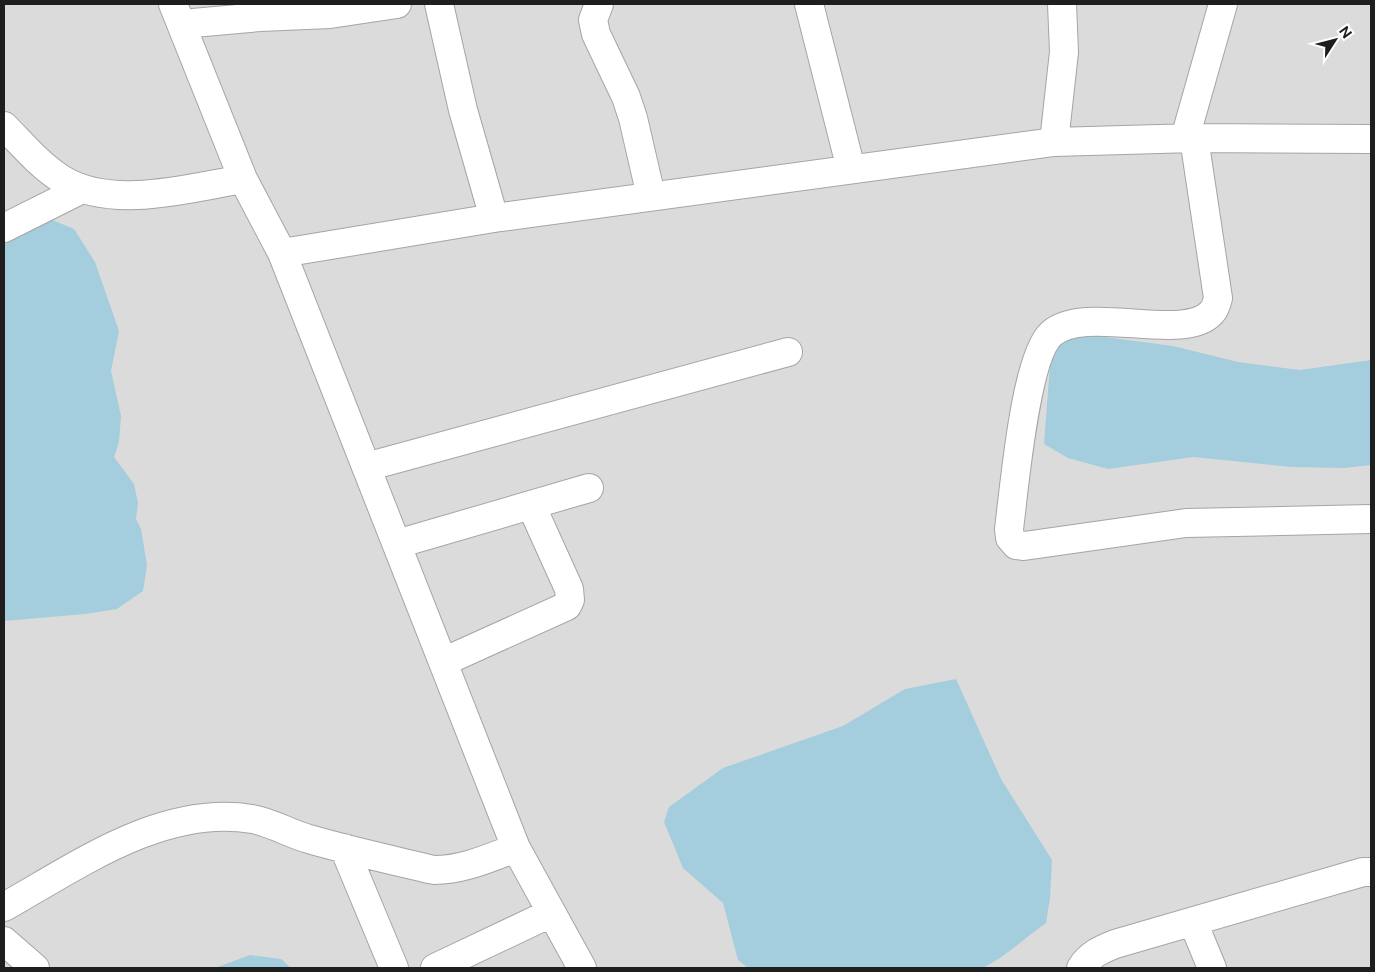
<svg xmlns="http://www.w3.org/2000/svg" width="1375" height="972" font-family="'Public Sans',sans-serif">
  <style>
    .residential { fill: #dcdbdb }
    .water { fill: #a4cddd }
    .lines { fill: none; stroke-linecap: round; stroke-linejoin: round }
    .minor-casing { stroke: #a5a5a5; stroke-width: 30 }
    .minor { stroke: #fff; stroke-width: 28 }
  </style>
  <rect width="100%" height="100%" fill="#efece4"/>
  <path class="residential" d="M4,4H1371V968H4Z"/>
  <path class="water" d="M50,219L74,229L95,262L119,331L111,371L121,416L119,442L114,457L134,484L138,503L136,519L141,529L147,565L143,591L117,609L85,614L4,621V237Z
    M1090,335L1173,346L1238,362L1300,370L1371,360V465L1344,468L1291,467L1193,457L1108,469L1068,458L1044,444L1051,352L1065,340Z
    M956,679L1001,779L1052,860L1050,898L1046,923C1026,937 1003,959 982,968H748L738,960L723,903L683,868L664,822L669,807L723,768L843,726L905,689Z
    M250,955L281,959L291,968H215Z"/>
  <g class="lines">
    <defs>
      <path id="minor" d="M173,4L243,179L282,253L516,848L582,968
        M439,4L463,110L494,218
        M599,4L593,20L596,34L626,97L633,118L651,196
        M809,4L851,169
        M182,24L260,17L330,14L397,4
        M4,126C23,145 40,166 63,180C114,210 189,188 243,179
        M1185,138L1223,4
        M1194,138L1218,298C1217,302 1215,309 1212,312C1185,344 1085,303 1051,334C1025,358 1014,491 1009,529L1010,538L1016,545L1024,546L1186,523L1371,519
        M1054,142L1064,52L1062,4
        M4,228L82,189
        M282,253L494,218L1054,142L1194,138L1371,139
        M366,467L788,352
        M397,544L589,488
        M443,662L567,606L570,600L569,589L531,505
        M344,848L394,968
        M4,907C77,866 163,804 252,819C271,822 290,834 309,839C350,851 392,860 434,870C463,870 489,858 516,848
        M1193,922L1212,968
        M4,941L35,968
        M435,968L551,913
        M1081,968C1089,955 1100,950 1115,944L1363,872H1371"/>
    </defs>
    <use href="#minor" class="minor-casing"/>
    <use href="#minor" class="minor"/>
  </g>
  <rect width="1375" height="972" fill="none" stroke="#1e1e1e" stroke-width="10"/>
  <g transform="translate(1335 40) rotate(54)" stroke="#ffffff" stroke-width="4" paint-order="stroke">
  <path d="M0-4L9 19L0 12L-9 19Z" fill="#1e1e1e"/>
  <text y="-8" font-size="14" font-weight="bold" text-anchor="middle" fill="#1e1e1e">N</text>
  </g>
</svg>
